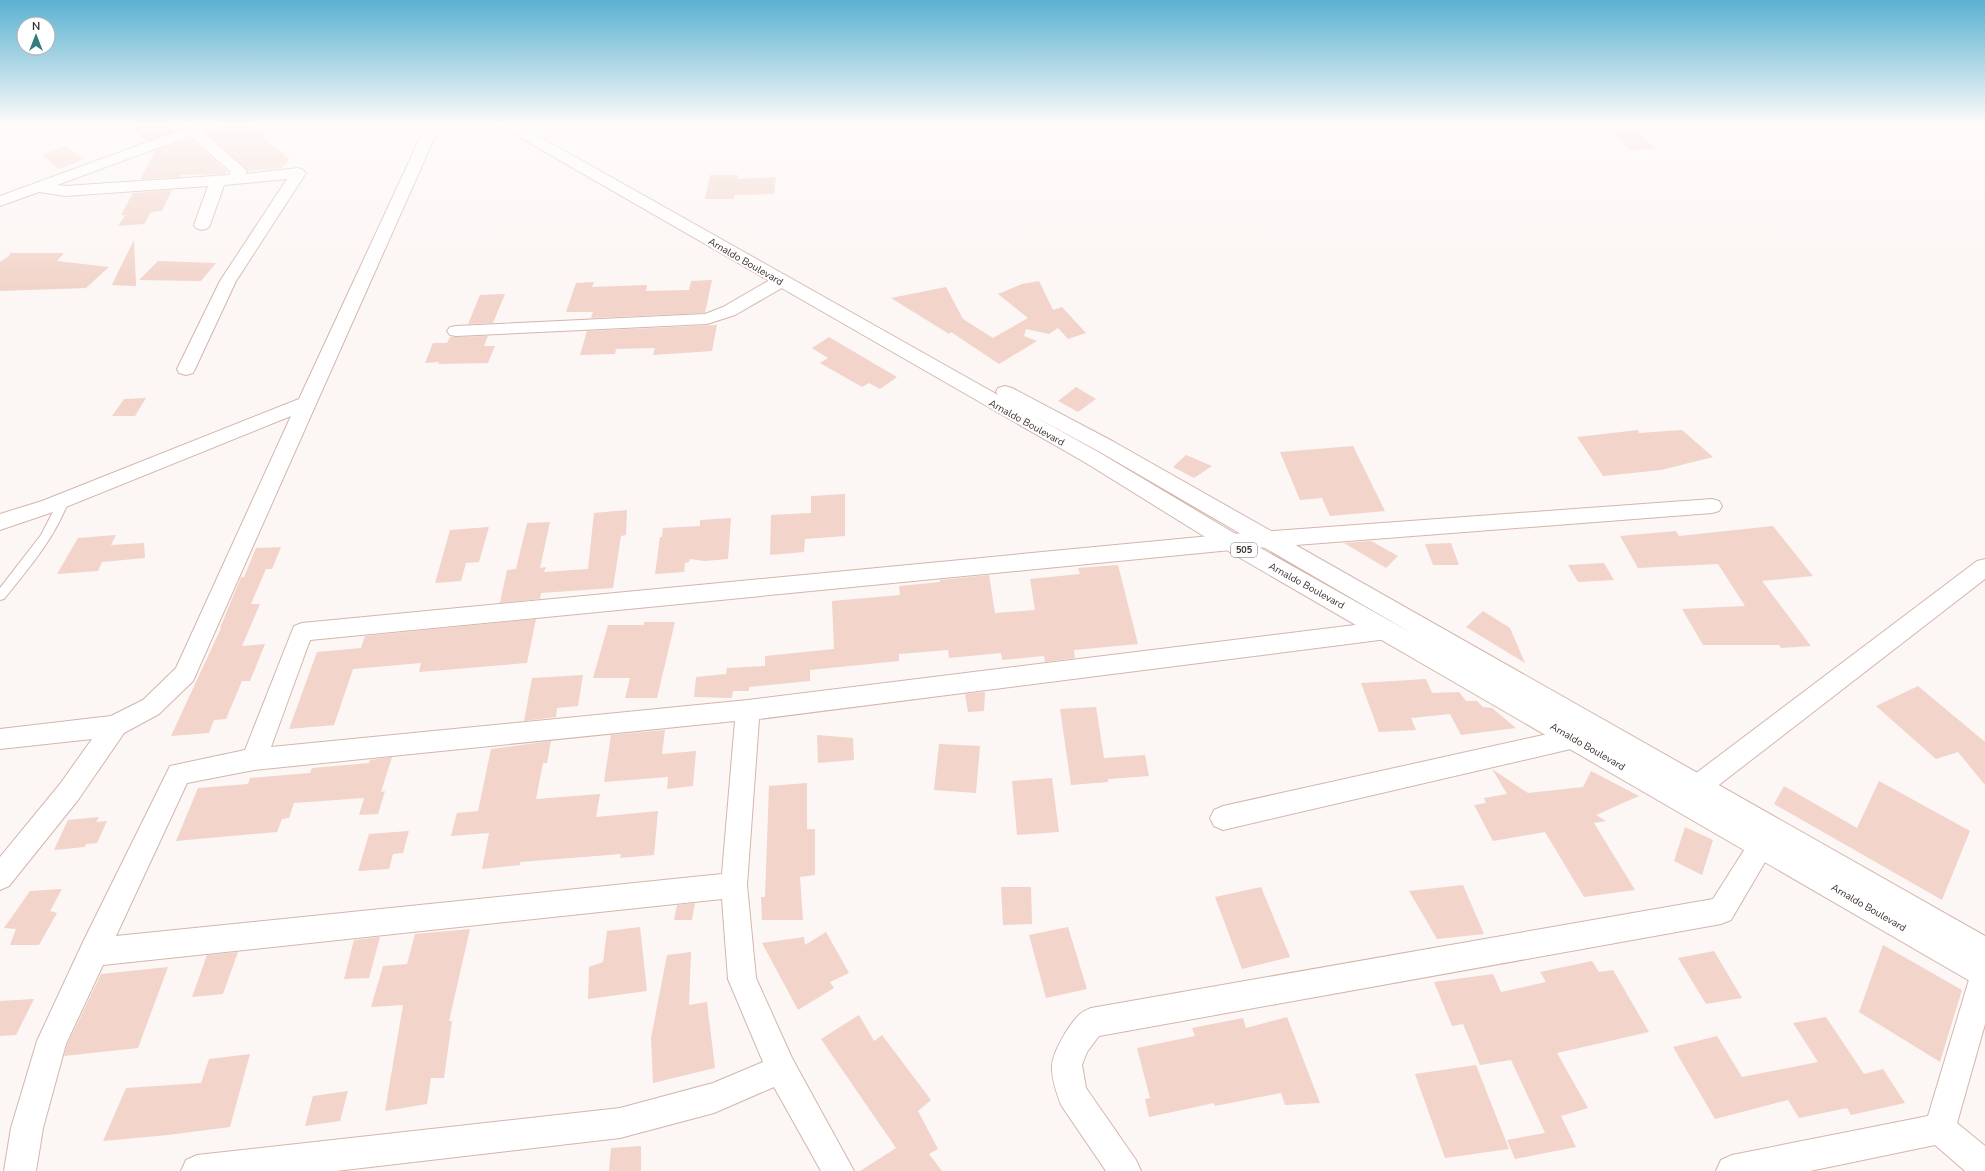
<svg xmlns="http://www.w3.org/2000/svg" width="1985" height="1171" font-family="'Nunito Sans',sans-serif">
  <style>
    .building { fill: #f2d4ca }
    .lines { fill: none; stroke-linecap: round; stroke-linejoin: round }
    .lane-casing { stroke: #d3b6ac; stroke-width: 2 }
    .street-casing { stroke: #d3b6ac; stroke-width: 2 }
    .secondary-casing { stroke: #d3b6ac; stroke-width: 2 }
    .highway-casing { stroke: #d3b6ac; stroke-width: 2 }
    .lane { fill: #fff; fill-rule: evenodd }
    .street { fill: #fff; fill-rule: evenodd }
    .secondary { fill: #fff; fill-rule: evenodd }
    .highway { fill: #fff; fill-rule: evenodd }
    .labels { text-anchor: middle; stroke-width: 4; stroke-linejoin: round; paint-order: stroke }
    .shield { fill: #fff; stroke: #766e6c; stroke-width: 1 }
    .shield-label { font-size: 9px; font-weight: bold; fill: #3c302d }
    .street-label { font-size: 10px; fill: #3c302d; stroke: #fff }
  </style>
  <rect width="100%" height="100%" fill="#fcf6f4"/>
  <path class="building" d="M128,123H165L174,131L147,141Z
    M231,123H248L267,135L262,137L289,159L282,168L248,171L206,132Z
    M1638,130L1655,149L1629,150L1612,131Z
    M190,138L228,172L225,174L180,175L179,177L140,179L156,150Z
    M66,146L83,160L59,169L42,155Z
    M710,175H738L737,179L776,177L774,194L734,195V199H705Z
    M172,190L162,211L151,212L144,224L118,226L125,215H121L133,193Z
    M134,240L136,286L112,285L118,272Z
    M10,253H64L57,261L109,267L86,288L0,291V262L9,256Z
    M158,261L216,263L201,281L139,280Z
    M712,280L705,313L591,318L593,312H566L576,283L594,282L592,287L647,285L646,291L689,290L691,281Z
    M1039,281L1053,310L1062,307L1086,333L1068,339L1058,328L1049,334L1026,329L1024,336L1037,341L999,364L951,332L949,334L891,298L946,287L963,319L993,338L1028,318L998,294L1022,284Z
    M505,294L493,323L468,324L480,295Z
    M717,325L712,351L653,355L655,348L616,349L615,354L580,355L587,331Z
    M488,336L484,346H495L488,363L438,364L439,362L425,363L433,343H447L450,337Z
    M829,337L897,377L880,389L869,383L862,387L820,363L828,358L812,348Z
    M1076,387L1096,399L1078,412L1058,401Z
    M146,398L135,416H112L124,399Z
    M1638,430L1639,433L1682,430L1713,457L1661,470L1603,476L1577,437Z
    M1353,446L1385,511L1330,516L1322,498L1300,500L1280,452Z
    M1186,455L1212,466L1194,478L1173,467Z
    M845,494V536L805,539L804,552L770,555L771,515L811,513V496Z
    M627,510L626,535L621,536L613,588L541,593L540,599L500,603L507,570L516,569L527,523L550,522L540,568L546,567L544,572L588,569L594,513Z
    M731,518L728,559L705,561L690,559L689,562L685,563L684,572L655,574L660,537H662L663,528L700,526V520Z
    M1773,526L1813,576L1762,581L1811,646L1781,648L1779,645H1703L1682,609L1745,606L1718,564L1638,568L1620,536L1676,531L1679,536Z
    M489,527L479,562L466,563L461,581L435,583L450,530Z
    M116,535L111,545L144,543L145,558L102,562L98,571L57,574L78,538Z
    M1371,541L1398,556L1386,568L1344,543Z
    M1451,543L1459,565H1433L1425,544Z
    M281,547L272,569H266L251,604H260L242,646L265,644L250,681H242L226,719L214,720L209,733L171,736L221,628H220L241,577H244L256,548Z
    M1604,563L1614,580L1578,582L1568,565Z
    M1118,565L1138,644L1074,650L1075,658L1045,662L1044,656L1002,660L1001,653L949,658L948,650L899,654V661L810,670V681L749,687V691H733L732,698L694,697L696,677L726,674L727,668L765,666V656L834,649L832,601L900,595L899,586L940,582V580L989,575L995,613L1035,610L1030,579L1080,574L1078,568Z
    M1483,611L1510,628L1525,663L1466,627Z
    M536,619L527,663L419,672L421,663L353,669L334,725L289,729L317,652L361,648L365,636Z
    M644,622H675L657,698H625L630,678H593L608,625H644Z
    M583,675L578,706L557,708L556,717L524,721L532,678Z
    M1426,679L1432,693L1459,692L1466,701H1477L1483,707L1492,708L1516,728L1461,735L1450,714L1411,718L1416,730L1379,732L1361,683Z
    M1918,686L1985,742V785L1958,752L1936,759L1876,706Z
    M985,692L984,711L968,712L965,694Z
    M1096,707L1104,758L1145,755L1149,776L1108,779V782L1071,785L1060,709Z
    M665,730L662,754L696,751L693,786L667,789L668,777L604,782L611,735Z
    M817,735L853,738L854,760L818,763Z
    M551,741L547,763H543L536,799L600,794L596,817L658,811L654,855L620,858L621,854L520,862V865L482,869L489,833L451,836L457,813L478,811L491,749Z
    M939,744L980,746L976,793L934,790Z
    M392,757L381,792L385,791L378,814L359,815L364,798L294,803L289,818L282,819L277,832L176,841L198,788L248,784L250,778L310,773L312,768L369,763L370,760Z
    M1492,769L1528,793L1583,787L1591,771L1639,796L1596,815L1606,821L1594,823L1635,890L1584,897L1545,832L1493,841L1474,805L1486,803L1484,798L1507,794Z
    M1052,778L1059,832L1017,835L1012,781Z
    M1879,781L1970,831L1942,900L1774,804L1784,786L1857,828Z
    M807,783V829H815V875L800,877L803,920H762L761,897H765L769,786Z
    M99,817L96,822L107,821L97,843L86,844L85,847L54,850L68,820Z
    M1685,827L1713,840L1702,875L1674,861Z
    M409,831L403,853L393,854L389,869L358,871L369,834Z
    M1463,885L1484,934L1437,939L1409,891Z
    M1001,887H1031L1032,924L1003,925Z
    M1261,887L1290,957L1242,969L1215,897Z
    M62,889L50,911L57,913L39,945H10L16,929L4,928L30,891Z
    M695,903L692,920H674L677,905Z
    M640,927L647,991L588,999L589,967L603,962L607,931Z
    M1068,927L1087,989L1046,998L1029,935Z
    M470,929L449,1021H452L444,1078H431L427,1104L385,1111L403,1005L371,1007L383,966L407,964L415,934Z
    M826,932L849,973L830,982L834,988L798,1010L762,943L804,937L805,945Z
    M380,937L369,978L344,979L354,940Z
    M1883,945L1962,990L1940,1062L1859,1012Z
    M1714,951L1742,998L1706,1004L1678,958Z
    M238,952L223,994L192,997L207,955Z
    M691,952L689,1005L707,1002L715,1068L653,1083L651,1038L667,955Z
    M1592,961L1599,972L1613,970L1649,1032L1557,1053L1588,1108L1561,1116L1576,1147L1515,1159L1507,1140L1545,1133L1511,1060L1480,1065L1463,1024L1452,1026L1434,982L1493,974L1501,992L1546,982L1540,972Z
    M168,967L138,1048L64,1056L67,1045L101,974Z
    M34,999L16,1035L0,1036V1001Z
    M859,1015L874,1041L882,1035L931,1100L918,1111L938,1149L929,1154L942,1171H860L896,1148L821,1039Z
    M1287,1017L1320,1103L1285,1105L1281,1093L1215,1106L1214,1103L1149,1117L1145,1099L1150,1098L1137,1048L1195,1036L1192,1028L1243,1018L1246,1028Z
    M1826,1017L1864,1074L1883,1069L1905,1103L1851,1115L1847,1108L1799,1118L1788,1100L1715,1119L1673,1047L1717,1036L1742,1077L1818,1062L1793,1023Z
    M250,1054L230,1127L168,1135L103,1141L126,1088L201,1083L209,1059Z
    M1476,1065L1509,1149L1445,1158L1415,1074Z
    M348,1091L340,1121L305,1126L313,1096Z
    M641,1146V1171H609L611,1148Z"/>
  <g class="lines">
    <defs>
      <path id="lane" d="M64,496L69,500C55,538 29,568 4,599L0,600V588L41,535L59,500Z"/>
      <path id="street" d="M200,123H220L218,126L203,132L244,168L247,171L245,174L298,168L303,170L306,173L236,281L195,369L193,373L186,375L179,373L177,369L220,281L287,179L224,185L210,225L208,228L202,230L196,228L194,225L208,186L65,196L39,192L0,206V196ZM190,136L231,172L229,175L65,186L57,185Z
        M427,123H441L193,681L159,714L124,733L78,800L9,886L0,890V857L60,784L92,739L0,749V729L111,716L143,700L176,668L291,416L56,511L0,530V514L42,501L299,399Z
        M781,276L787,277L789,281L787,285L735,315L707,324L456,336L450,335L447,331L450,327L456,326L705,314L723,307L775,277Z
        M1712,499L1719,501L1722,506L1719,511L1712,513L1231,550L310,640L271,747L748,700L1387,621L1395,624L1398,630L1395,636L1387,639L759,719L747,885L756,978L792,1058L854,1171H821L774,1087L714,1113L620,1138L336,1171H181L186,1160L197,1155L620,1108L713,1083L763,1062L728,979L722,899L103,965L66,1044L43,1128L36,1171H4L11,1128L37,1041L83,942L170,766L245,750L294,626L302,623L1231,534ZM735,721L722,874L116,936L187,783L254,770Z
        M1575,728L1584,731L1587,738L1584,745L1575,748L1223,830L1214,826L1210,818L1214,810L1223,806Z
        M1762,833L1771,836L1775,845L1731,920L1721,924L1099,1036L1087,1052L1082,1065L1086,1088L1136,1160L1141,1171H1106L1061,1105C1057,1094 1051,1078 1052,1065C1053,1051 1070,1023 1080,1014C1083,1011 1087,1010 1091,1008L1713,899L1753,836Z
        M1985,959V1024L1957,1123L1985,1146V1171H1965L1935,1145L1810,1171H1716L1721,1160L1732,1155L1928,1116L1971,973L1975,963Z"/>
      <path id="secondary" d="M1985,559V579L1693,805L1684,808L1675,805L1671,797L1675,789L1977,561Z"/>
      <path id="highway" d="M498,123H515L998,395L996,392L998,388L1005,386L1012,388L1114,442L1985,936V988L1975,984L1223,548L1086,463L500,126ZM1030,414L1100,452L1415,635L1239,536L1100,453Z"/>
    </defs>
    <use href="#lane" class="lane-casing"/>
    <use href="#street" class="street-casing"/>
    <use href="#secondary" class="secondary-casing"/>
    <use href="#highway" class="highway-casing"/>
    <use href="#lane" class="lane"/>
    <use href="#street" class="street"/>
    <use href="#secondary" class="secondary"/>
    <use href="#highway" class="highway"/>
  </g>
  <linearGradient id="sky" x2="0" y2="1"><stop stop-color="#5ab1d1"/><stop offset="0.43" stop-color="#fefbfa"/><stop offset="1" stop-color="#fefbfa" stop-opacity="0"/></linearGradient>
  <rect width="1985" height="287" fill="url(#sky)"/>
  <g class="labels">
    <rect class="shield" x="1231" y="543" width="26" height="14" rx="3"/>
    <g class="shield-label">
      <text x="1244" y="553">505</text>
    </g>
    <g class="street-label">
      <text transform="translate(746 261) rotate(30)" y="4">Arnaldo Boulevard</text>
      <text transform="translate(1027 422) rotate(29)" y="4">Arnaldo Boulevard</text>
      <text transform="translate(1307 585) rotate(29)" y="4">Arnaldo Boulevard</text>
      <text transform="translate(1588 746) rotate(30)" y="4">Arnaldo Boulevard</text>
      <text transform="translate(1869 907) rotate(30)" y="4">Arnaldo Boulevard</text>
    </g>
  </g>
  <g transform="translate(36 36)"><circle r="19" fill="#ffffff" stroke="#b1acab"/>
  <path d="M0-3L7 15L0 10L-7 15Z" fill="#347d7e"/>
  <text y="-6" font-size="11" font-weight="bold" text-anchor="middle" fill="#3c302d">N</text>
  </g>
</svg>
